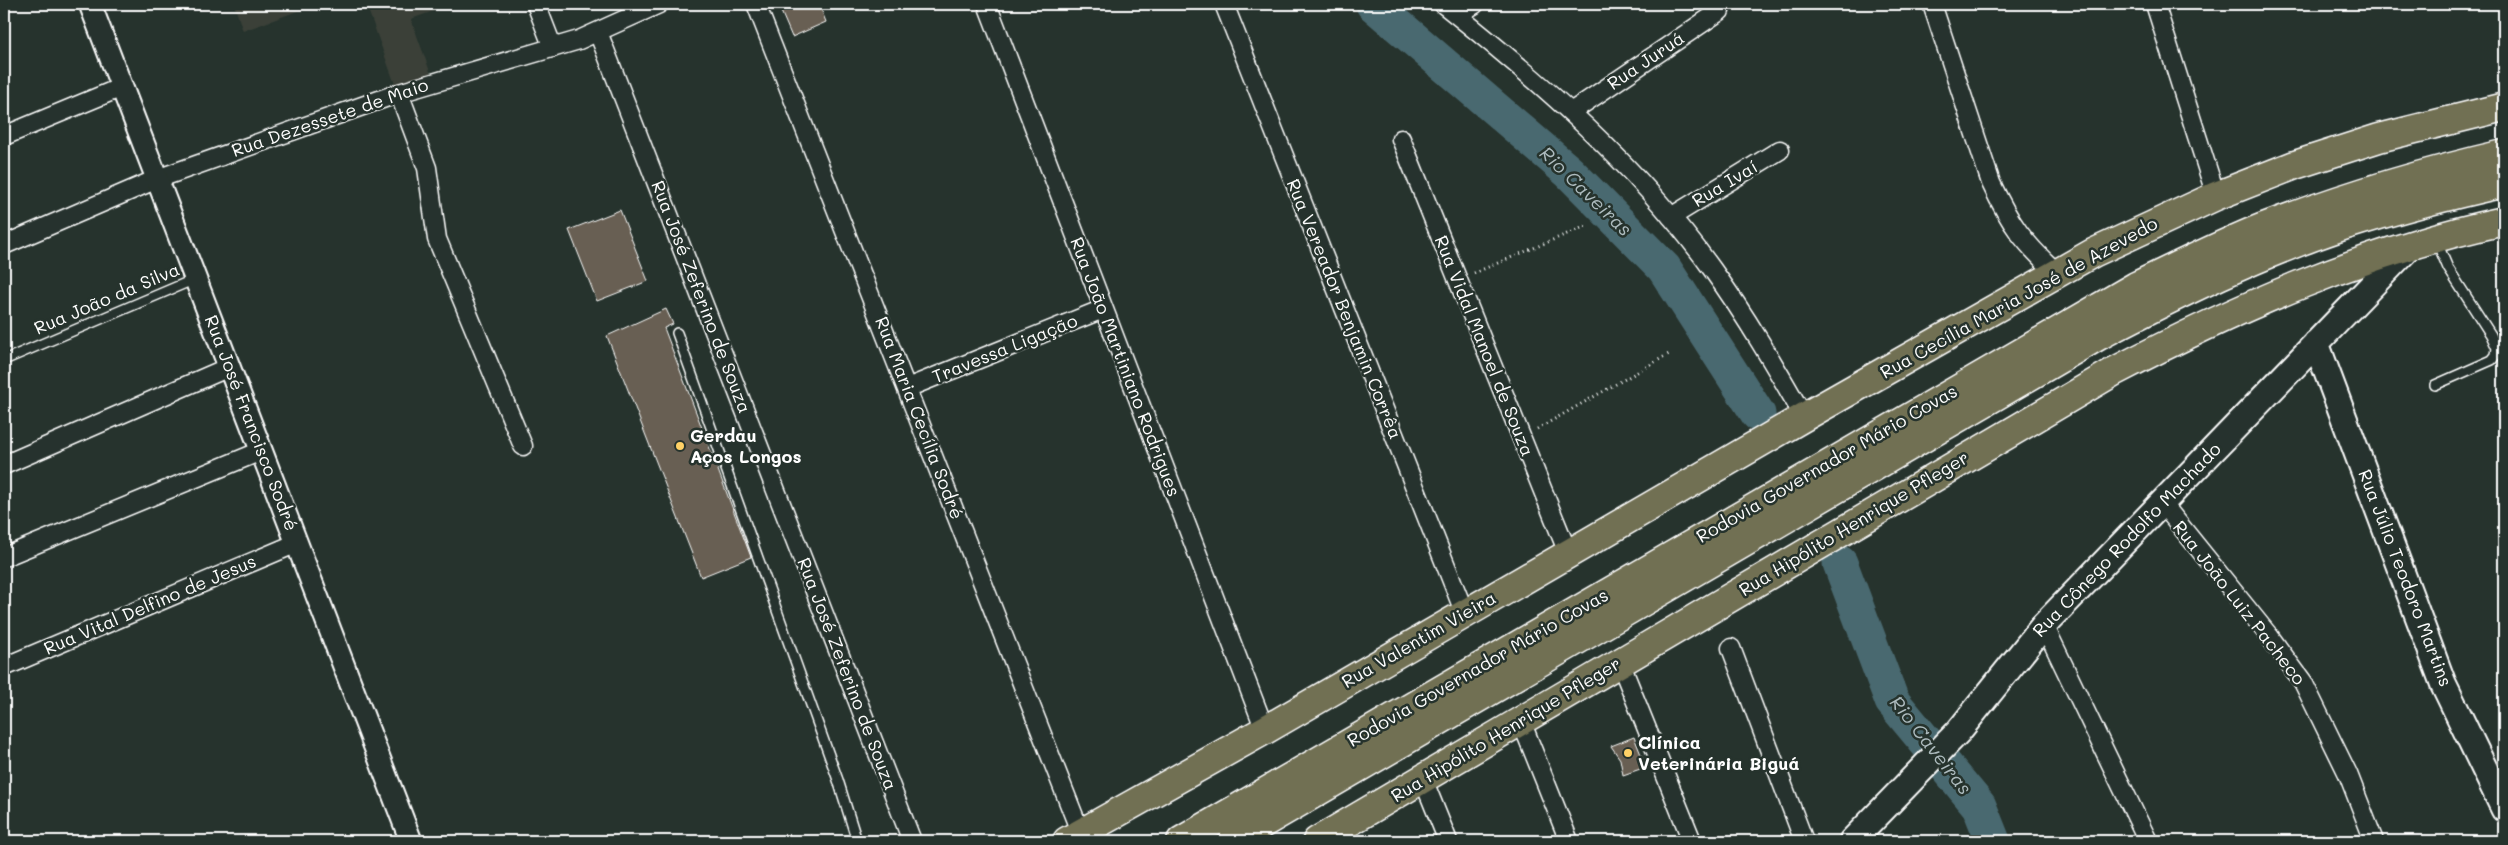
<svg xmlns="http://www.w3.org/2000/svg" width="2508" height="845" font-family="Mali,sans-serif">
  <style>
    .built { fill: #3a4038 }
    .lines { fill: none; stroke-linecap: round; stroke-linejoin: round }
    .river { stroke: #4a6970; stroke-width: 35 }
    .building { fill: #685f52; stroke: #fff }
    .service-casing { stroke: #fff; stroke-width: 12 }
    .minor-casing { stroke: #fff; stroke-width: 21 }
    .tertiary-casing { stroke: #fff; stroke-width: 25 }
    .secondary-casing { stroke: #fff; stroke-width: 29 }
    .primary-casing { stroke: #fff; stroke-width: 31 }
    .motorway-casing { stroke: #fff; stroke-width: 31 }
    .path { stroke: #fff; stroke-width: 3; stroke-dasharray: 1 4; stroke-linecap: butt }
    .service { stroke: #26332d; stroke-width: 9 }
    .minor { stroke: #26332d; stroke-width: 18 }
    .tertiary { stroke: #26332d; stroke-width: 21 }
    .secondary { stroke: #26332d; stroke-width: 25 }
    .primary { stroke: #716f52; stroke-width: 28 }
    .motorway { stroke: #716f52; stroke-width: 28 }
    .poi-dot { fill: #ffd166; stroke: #26332d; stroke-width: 2 }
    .labels { text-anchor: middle; stroke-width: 5; stroke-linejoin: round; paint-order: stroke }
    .street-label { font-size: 18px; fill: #fff; stroke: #26332d }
    .poi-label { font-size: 18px; font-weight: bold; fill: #fff; stroke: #26332d; text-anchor: start }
    .water-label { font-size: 19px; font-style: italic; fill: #aebcbf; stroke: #26332d }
  </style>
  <rect width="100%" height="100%" fill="#26332d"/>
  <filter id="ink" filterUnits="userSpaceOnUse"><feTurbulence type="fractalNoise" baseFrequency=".02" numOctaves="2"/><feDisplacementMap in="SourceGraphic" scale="10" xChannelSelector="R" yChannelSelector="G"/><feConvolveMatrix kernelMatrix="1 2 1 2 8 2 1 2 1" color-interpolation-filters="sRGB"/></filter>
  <g filter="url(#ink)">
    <path class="built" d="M234,4H317L243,31Z
      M366,4H431L434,11L411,19L432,77L397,90Z"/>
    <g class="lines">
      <path class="river" d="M1373,4L1569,172L1664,268L1758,414
        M1840,563L1892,701L1979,806L1993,841"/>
    </g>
    <path class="building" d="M789,4H819L826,22L792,37L780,9Z
      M620,210L648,281L597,301L569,230Z
      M666,309L673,324L664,328L751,557L701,577L607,336Z
      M1634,737L1646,767L1623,775L1620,759L1611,746Z"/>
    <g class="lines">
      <defs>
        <path id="service" d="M677,333L838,780L857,841
          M4,360L195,279
          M2435,385L2492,360L2496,355L2497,348L2491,335L2448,268L2436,240"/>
        <path id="minor" d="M536,4L553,48
          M756,4L1081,834
          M987,4L1265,730
          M1224,4L1465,614
          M1443,4C1541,82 1638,166 1712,269C1746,316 1775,366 1804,417
          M1932,4L1991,183C2010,224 2024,243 2057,273
          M2155,4L2216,196
          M1457,15L1475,4
          M598,32L912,841
          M399,93L427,168L437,239L523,446
          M1571,112L1720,11
          M4,136L122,87
          M1401,139L1568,553
          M1671,217L1780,150
          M4,245L157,179L399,93L579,40L659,4
          M907,388L1103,309
          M4,465L229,367
          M2162,503L2270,637L2303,682L2348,774L2374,841
          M4,557L261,451
          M2044,625L2148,841
          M1731,648L1804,841
          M1620,662L1692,841
          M4,667L297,543
          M1521,721L1569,841
          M1423,779L1448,841"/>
        <path id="tertiary" d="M90,4L411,841"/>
        <path id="secondary" d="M2316,343L2443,683L2504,809
          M1852,841L1958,732L2044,625L2411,245"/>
        <path id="primary" d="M1067,841L1265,730L1804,417L2093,253L2216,196L2295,165L2379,138L2504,107
          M1317,841L2115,371C2238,307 2368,250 2504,221"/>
        <path id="motorway" d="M1181,841L2136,286C2178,266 2221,244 2264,227C2342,197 2422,173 2504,154
          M1233,841L2100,335C2178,294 2259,254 2343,226C2396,209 2450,195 2504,183"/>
      </defs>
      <use href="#service" class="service-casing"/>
      <use href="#minor" class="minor-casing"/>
      <use href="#tertiary" class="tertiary-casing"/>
      <use href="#secondary" class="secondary-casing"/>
      <use href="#primary" class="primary-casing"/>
      <use href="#motorway" class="motorway-casing"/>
      <path class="path" d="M1474,273L1586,226
        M1537,429L1669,354"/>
      <use href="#service" class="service"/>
      <use href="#minor" class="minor"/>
      <use href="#tertiary" class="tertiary"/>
      <use href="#secondary" class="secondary"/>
      <use href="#primary" class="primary"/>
      <use href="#motorway" class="motorway"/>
    </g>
  </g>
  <g class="poi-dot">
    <circle cx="680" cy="446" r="5"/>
    <circle cx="1628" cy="753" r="5"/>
  </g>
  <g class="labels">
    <g class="street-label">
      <text transform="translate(1646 61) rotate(-34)" y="6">Rua Juruá</text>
      <text transform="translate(330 118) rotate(-19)" y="6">Rua Dezessete de Maio</text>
      <text transform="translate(1725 184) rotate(-31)" y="6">Rua Ivaí</text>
      <text transform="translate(701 297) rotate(69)" y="6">Rua José Zeferino de Souza</text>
      <text transform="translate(2019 298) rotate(-29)" y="6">Rua Cecília Maria José de Azevedo</text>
      <text transform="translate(107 299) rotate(-23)" y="6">Rua João da Silva</text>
      <text transform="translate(1344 309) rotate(68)" y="6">Rua Vereador Benjamin Corrêa</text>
      <text transform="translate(1484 346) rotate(68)" y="6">Rua Vidal Manoel de Souza</text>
      <text transform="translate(1005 349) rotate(-22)" y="6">Travessa Ligação</text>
      <text transform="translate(1125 367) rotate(69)" y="6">Rua João Martiniano Rodrigues</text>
      <text transform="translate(919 418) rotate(69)" y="6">Rua Maria Cecília Sodré</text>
      <text transform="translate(251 423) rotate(69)" y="6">Rua José Francisco Sodré</text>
      <text transform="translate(1827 464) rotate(-30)" y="6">Rodovia Governador Mário Covas</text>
      <text transform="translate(1854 524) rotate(-31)" y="6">Rua Hipólito Henrique Pfleger</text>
      <text transform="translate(2127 540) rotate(-46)" y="6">Rua Cônego Rodolfo Machado</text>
      <text transform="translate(2405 578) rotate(69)" y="6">Rua Júlio Teodoro Martins</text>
      <text transform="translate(2239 603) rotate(52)" y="6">Rua João Luiz Pacheco</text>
      <text transform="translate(150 605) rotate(-23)" y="6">Rua Vital Delfino de Jesus</text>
      <text transform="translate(1419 640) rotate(-30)" y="6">Rua Valentim Vieira</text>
      <text transform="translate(1478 668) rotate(-30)" y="6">Rodovia Governador Mário Covas</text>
      <text transform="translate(847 674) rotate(69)" y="6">Rua José Zeferino de Souza</text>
      <text transform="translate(1506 730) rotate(-31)" y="6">Rua Hipólito Henrique Pfleger</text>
    </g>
    <g class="poi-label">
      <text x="690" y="442">Gerdau<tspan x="690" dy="21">Aços Longos</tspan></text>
      <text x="1638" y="749">Clínica<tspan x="1638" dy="21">Veterinária Biguá</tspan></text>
    </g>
    <g class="water-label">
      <text transform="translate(1586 191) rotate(44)" y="7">Rio Caveiras</text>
      <text transform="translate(1931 745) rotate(52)" y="7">Rio Caveiras</text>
    </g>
  </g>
  <rect width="2508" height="845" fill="none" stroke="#26332d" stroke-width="20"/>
  <rect x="10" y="10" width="2488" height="825" fill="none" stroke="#fff" stroke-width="2" filter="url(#ink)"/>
</svg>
